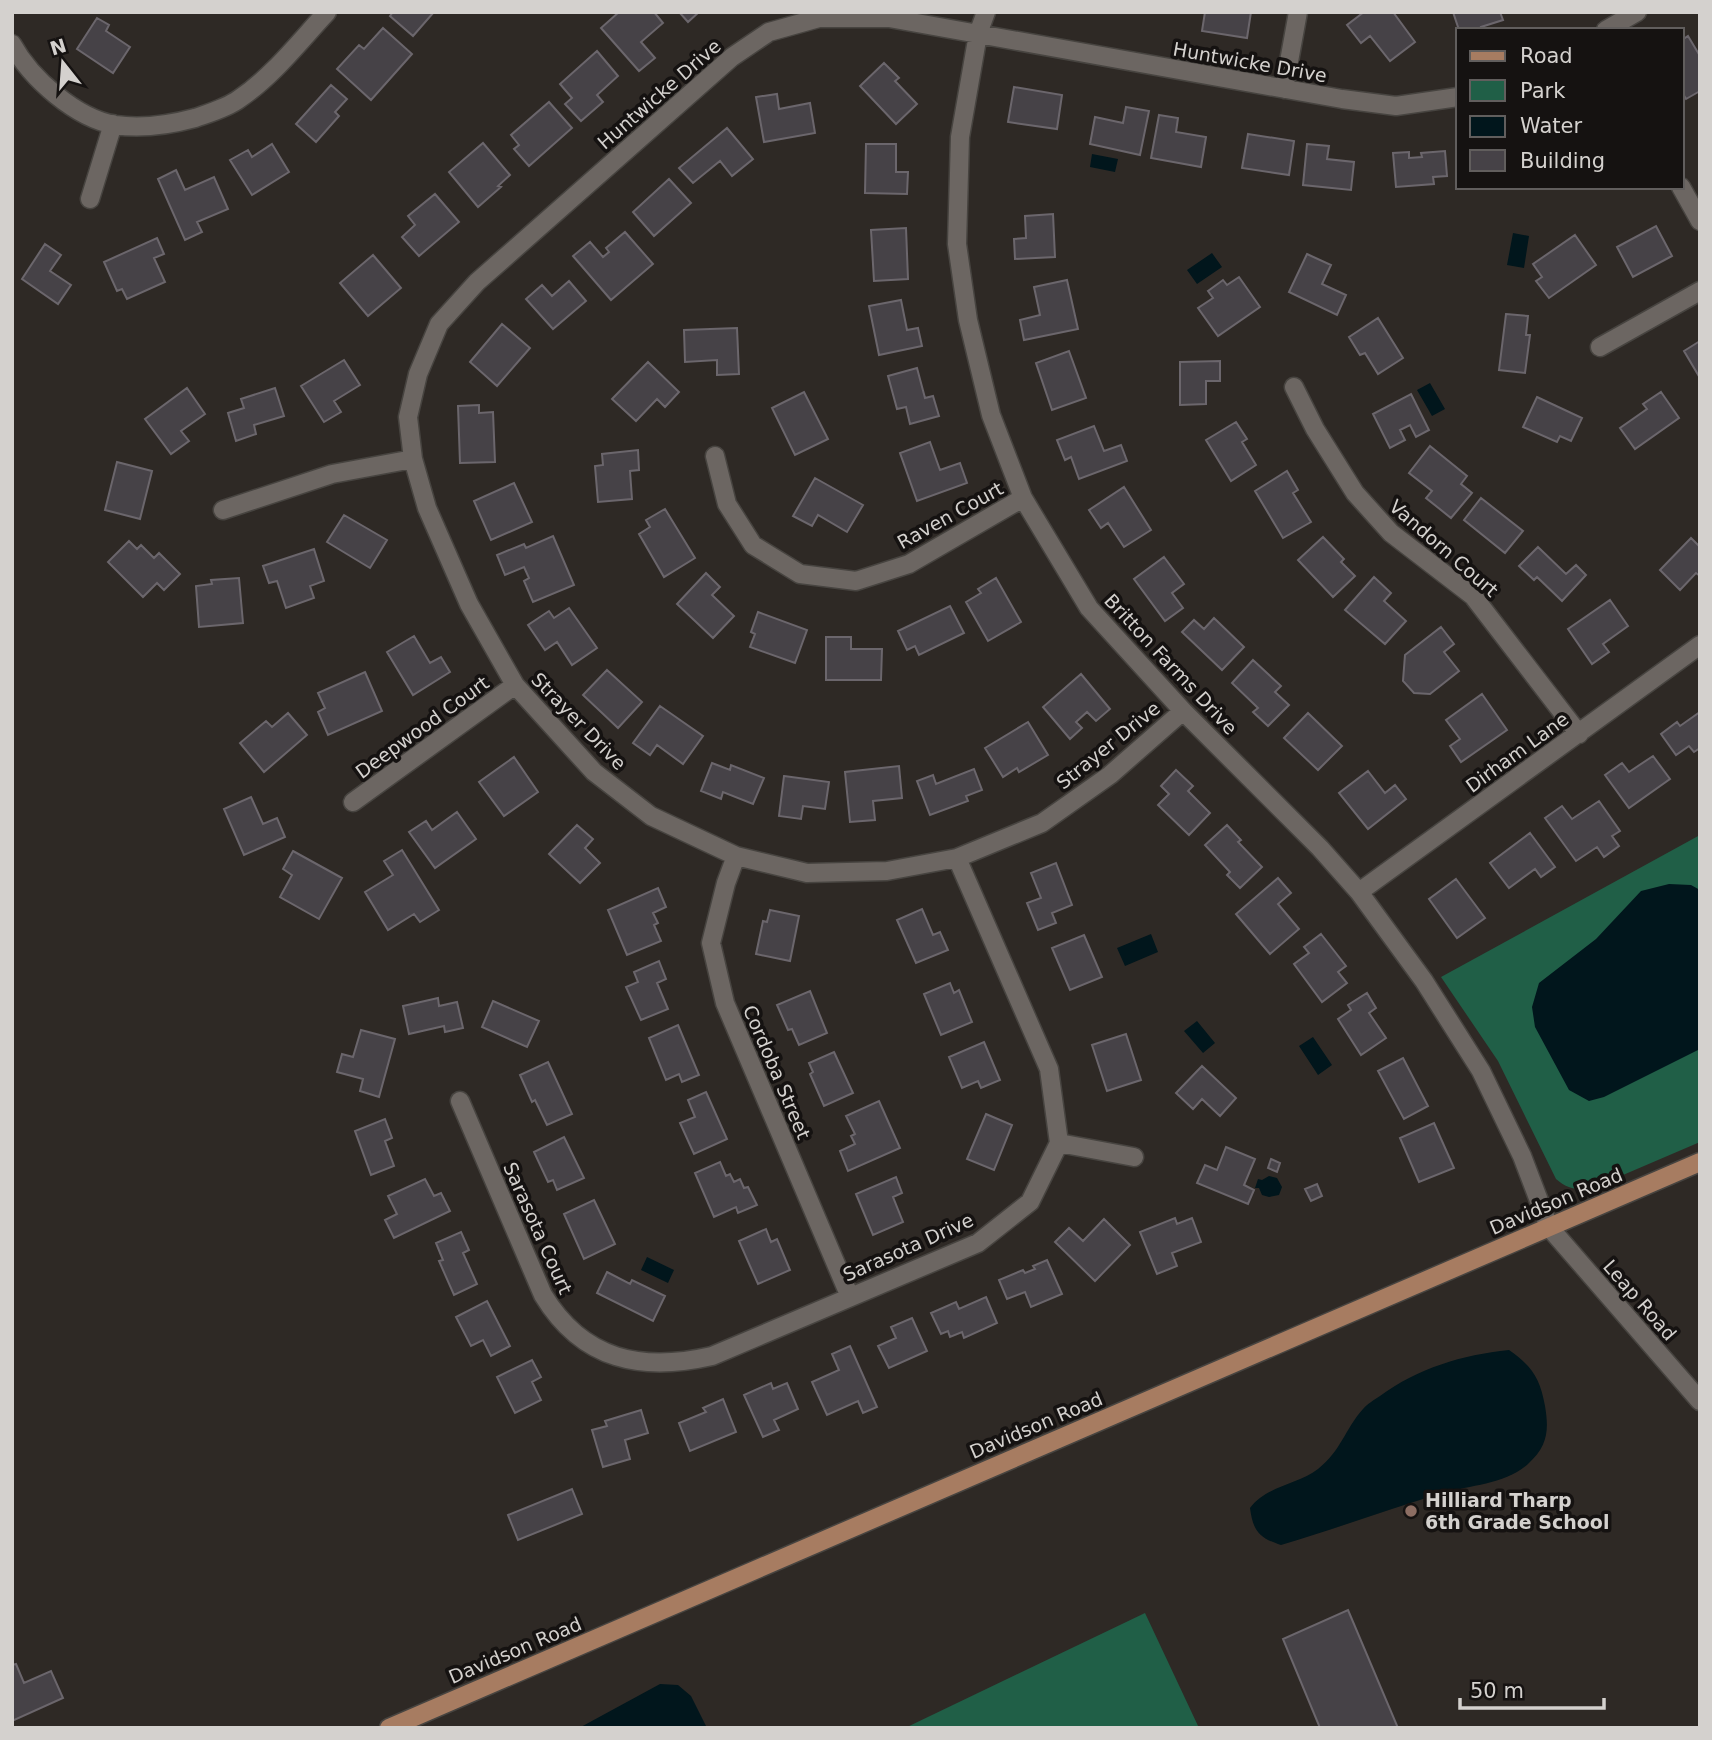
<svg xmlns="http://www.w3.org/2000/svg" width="1712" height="1740" font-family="'DejaVu Sans',sans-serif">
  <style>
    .green { fill: #205f47 }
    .water { fill: #01161c }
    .building { fill: #464247; stroke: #6b666c; stroke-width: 2 }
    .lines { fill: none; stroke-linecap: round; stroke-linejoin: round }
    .minor-casing { stroke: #474440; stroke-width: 21 }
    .major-casing { stroke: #474440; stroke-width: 21 }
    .minor { stroke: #6c6662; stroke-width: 18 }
    .major { stroke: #a77c61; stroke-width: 18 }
    .education-dot { fill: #8d6e63; stroke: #151211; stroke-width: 2.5 }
    .labels { text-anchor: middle; stroke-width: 7; stroke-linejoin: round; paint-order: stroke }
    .street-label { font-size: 19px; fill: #d4d1ce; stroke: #151211 }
    .poi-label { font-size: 19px; font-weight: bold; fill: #d4d1ce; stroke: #151211; text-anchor: start }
  </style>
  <rect width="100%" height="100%" fill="#2e2925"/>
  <path class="green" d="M1700,835V1142L1595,1187C1579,1191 1569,1190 1556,1179L1498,1061L1441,977Z
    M1145,1613L1199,1728H905Z"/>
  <path class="water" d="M1092,154L1118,159L1115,172L1090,167Z
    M1513,233L1529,236L1524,268L1507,265Z
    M1212,253L1222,267L1197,284L1187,270Z
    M1430,383L1445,409L1432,416L1417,390Z
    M1669,884L1691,885L1700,890V1049L1604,1097L1589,1101L1569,1090L1535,1027L1532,1007L1539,983L1596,939L1641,891Z
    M1151,934L1158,952L1125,966L1117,948Z
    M1197,1021L1215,1043L1203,1053L1184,1031Z
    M1313,1037L1332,1065L1318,1075L1299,1046Z
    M1269,1176L1277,1178L1282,1187L1279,1195L1269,1197L1262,1195L1259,1188H1255L1258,1179L1262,1180Z
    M647,1257L674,1270L668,1283L641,1270Z
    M1509,1350C1532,1366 1540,1378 1545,1406C1549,1430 1548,1446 1528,1464C1505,1484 1471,1485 1443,1493C1389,1509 1335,1529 1281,1545C1259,1538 1253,1531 1250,1508C1266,1486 1297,1485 1318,1469C1341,1451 1345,1429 1363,1409C1367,1404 1374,1400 1380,1396C1418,1368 1462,1355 1509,1350Z
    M660,1684L678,1685L691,1696L707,1728H579Z"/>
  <path class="building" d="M393,12H434L413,36L390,16Z
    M619,12H654L663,23L641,42L655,58L639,71L601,28Z
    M679,12H699L688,22Z
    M1205,12H1251L1247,38L1202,31Z
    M1364,12H1393L1415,42L1390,61L1370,36L1361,43L1347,25Z
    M1453,12H1500L1503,20L1481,27L1482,30H1459Z
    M97,18L109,25L106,31L130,47L113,73L77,49Z
    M383,28L412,54L371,100L337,69L359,45L364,49Z
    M1688,36L1700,56V91L1686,99L1682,92V40Z
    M597,51L618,76L597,95L603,102L581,121L565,104L572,98L560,84Z
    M884,63L899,78L895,81L917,104L896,124L860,86Z
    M331,85L347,99L335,112L339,116L316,142L296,124Z
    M1014,87L1062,95L1057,129L1008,122Z
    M777,94L779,109L810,103L815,133L764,142L756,97Z
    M549,102L572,128L529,166L514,149L519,145L511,135Z
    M1126,107L1149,111L1140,155L1090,144L1095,117L1123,123Z
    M1159,115L1178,118L1176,132L1206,137L1201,167L1151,158Z
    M727,128L753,159L732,176L720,161L693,183L679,168Z
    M1248,134L1294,141L1289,175L1242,168Z
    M483,143L510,175L498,186L501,187L478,207L449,172Z
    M272,144L289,172L252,195L230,160L248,150L252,157Z
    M866,144H896V172H908L907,194L865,193Z
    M1307,144L1329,146L1327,159L1354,162L1351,190L1303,185Z
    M1445,151L1447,176L1433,177L1434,184L1396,187L1393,153L1409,152V158L1422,157L1421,153Z
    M176,170L185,190L214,177L228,209L197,222L202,232L185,240L158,179Z
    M669,179L691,203L654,236L633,212Z
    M435,194L459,222L419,256L402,237L415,225L408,216Z
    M1053,214L1055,257L1015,259L1014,239L1026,238L1025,216Z
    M1656,226L1672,256L1633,277L1617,247Z
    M906,228L908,279L874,281L871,230Z
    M625,232L653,264L611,300L573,256L590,242L603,257L609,252L606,248Z
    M1575,235L1596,265L1549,298L1536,281L1542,277L1533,264Z
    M157,238L164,254L154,258L165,282L127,299L122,289L117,291L104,262Z
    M45,244L61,255L50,271L71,285L58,304L22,279Z
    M1307,254L1331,265L1322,284L1346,295L1337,315L1289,292Z
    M373,255L401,288L368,316L340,283Z
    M1239,277L1260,307L1218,336L1198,308L1213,298L1208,291L1223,280L1227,285Z
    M1067,280L1078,329L1024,340L1020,320L1040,315L1034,287Z
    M569,281L586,301L553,329L526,299L542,285L552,296Z
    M901,300L907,330L918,328L922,346L879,355L869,306Z
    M1506,314L1528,316L1526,335H1530L1525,373L1499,370Z
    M1378,318L1403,358L1378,374L1365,353L1360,355L1349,337Z
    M502,324L530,348L497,386L470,362Z
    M737,328L739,374L717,375V360L685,362L684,330Z
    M1700,341V378L1684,351Z
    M1069,351L1086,398L1052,410L1036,363Z
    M344,360L360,385L334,401L341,412L324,422L301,386Z
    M1220,361V381H1206V404L1180,405V362Z
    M648,362L679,392L665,407L657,399L636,421L612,399Z
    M917,368L925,398L933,396L939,416L910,424L906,407L897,409L888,376Z
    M187,388L205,414L181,431L189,441L171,454L145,419Z
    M275,388L284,416L254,425L256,434L236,441L228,413L244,408L241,399Z
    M804,392L828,439L795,455L772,408Z
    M1661,392L1679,418L1635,449L1620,428L1647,409L1643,404Z
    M1411,394L1429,430L1416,437L1410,425L1400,430L1405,440L1390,448L1373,414Z
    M1537,397L1582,418L1571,441L1560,436L1557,442L1523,427Z
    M479,405V413L493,412L495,462L460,463L458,406Z
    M1236,422L1247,439L1242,442L1256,465L1231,481L1206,440Z
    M1094,426L1104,451L1121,445L1127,461L1079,479L1071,457L1065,460L1057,440Z
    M930,442L940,470L960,463L967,483L917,501L900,453Z
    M1430,446L1467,476L1461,484L1472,493L1451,518L1426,498L1432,491L1409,473Z
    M638,450L639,470L630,471L632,499L598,502L595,466L603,465L602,454Z
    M117,462L152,471L140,519L105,510Z
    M1287,471L1298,490L1293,493L1311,522L1283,538L1255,491Z
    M815,478L863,505L847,532L818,515L812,526L793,516Z
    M514,483L532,522L491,540L474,501Z
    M1124,487L1151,530L1124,547L1108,523L1101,528L1089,510Z
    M1481,498L1523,531L1505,553L1464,520Z
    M665,509L695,558L664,577L639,534L650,527L646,520Z
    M344,515L387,540L370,568L327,542Z
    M553,536L574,585L533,602L524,581L529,578L524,567L505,575L497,555L524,544L526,548Z
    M1323,537L1344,559L1341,562L1355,576L1333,597L1298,560Z
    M1691,538L1700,547V576L1696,573L1680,590L1660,570Z
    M129,541L137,549L141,545L154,558L159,553L180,574L164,590L157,583L143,597L108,562Z
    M1538,547L1566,574L1576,565L1586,575L1562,601L1537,577L1534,580L1519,566Z
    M314,549L324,581L310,586L314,598L286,608L277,581L269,583L263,566Z
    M1164,557L1184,584L1172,593L1183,608L1165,621L1134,579Z
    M706,573L720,587L712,595L734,616L713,638L677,604Z
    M1374,577L1391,593L1384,601L1406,621L1385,644L1345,610Z
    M239,578L243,623L199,627L196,586L212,584L211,580Z
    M996,578L1021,622L988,641L966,602L981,593L978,589Z
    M1610,600L1628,626L1603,644L1609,652L1592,664L1568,629Z
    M950,606L964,633L919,655L915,646L907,650L898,631Z
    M569,608L597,648L572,665L557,642L545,650L528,625L549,611L554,618Z
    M758,612L807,630L795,663L750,647L755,634L751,632Z
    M1214,618L1244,647L1222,670L1182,632L1194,620L1204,629Z
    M1441,627L1454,644L1444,652L1459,671L1430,694L1414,693L1403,681L1405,655Z
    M414,636L430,663L441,657L450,672L413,695L387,652Z
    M826,637H851V649H882L881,680H826Z
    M1253,660L1281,686L1275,692L1289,705L1268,726L1253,712L1258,708L1232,683Z
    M607,670L642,702L618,728L583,695Z
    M365,672L382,711L328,735L318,712L325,708L318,693Z
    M1081,674L1110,709L1096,721L1087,712L1076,722L1082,728L1070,739L1043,707Z
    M1482,694L1507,730L1461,762L1450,746L1460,739L1446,720Z
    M660,706L703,736L683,764L657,745L650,755L633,743Z
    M1700,712V748L1694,752L1689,746L1676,755L1661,734L1677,722L1680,726Z
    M288,713L307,735L264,772L240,743L266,721L272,727Z
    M1308,713L1342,746L1318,770L1284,738Z
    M1028,722L1048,755L1019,772L1017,768L1003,777L985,748Z
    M1653,756L1670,779L1629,808L1605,775L1622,763L1629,772Z
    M514,757L538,792L504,816L479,782Z
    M712,763L730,770L731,765L764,778L753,804L723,792L721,799L701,791Z
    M899,766L902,798L873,801L875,820L850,822L845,772Z
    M974,769L982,790L966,796L968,801L930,815L917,781L933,775L936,784Z
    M1176,770L1193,786L1188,791L1210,813L1189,835L1158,805L1169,794L1161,786Z
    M1368,771L1385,793L1395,785L1406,799L1368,829L1339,793Z
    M784,776L829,782L825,809L803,806L801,819L779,816Z
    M251,797L263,824L277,818L285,837L244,855L224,809Z
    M1599,801L1620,831L1612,836L1619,846L1604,857L1597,847L1576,861L1545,818L1562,806L1572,819Z
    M457,812L476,839L435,868L409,832L426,821L432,830Z
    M577,825L593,839L585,848L600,863L580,883L549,854Z
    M1227,825L1241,840L1238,842L1262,867L1240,888L1227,875L1230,872L1205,845Z
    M1530,833L1555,867L1541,877L1535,869L1509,888L1490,863Z
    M402,850L439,910L420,922L414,914L388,930L365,892L393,875L384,861Z
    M293,851L342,878L319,919L280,897L292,875L283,869Z
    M1056,863L1072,905L1052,913L1056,923L1038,930L1027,903L1041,898L1031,873Z
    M1278,878L1291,893L1278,904L1299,929L1270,954L1236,914Z
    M1456,879L1485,918L1457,938L1429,899Z
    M658,888L666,907L653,913L658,923L654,925L661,941L627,955L608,910Z
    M922,909L933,935L940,932L948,950L916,963L897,920Z
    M770,910L799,916L790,961L756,954L763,921L767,922Z
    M1321,934L1346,966L1338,972L1347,983L1322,1002L1294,964L1309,953L1304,947Z
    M1084,935L1102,977L1070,990L1052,948Z
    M659,961L666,979L657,983L668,1009L641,1020L626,987L638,982L634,972Z
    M950,983L954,993L959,990L972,1022L941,1035L924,994Z
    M810,991L827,1033L799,1045L792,1029L788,1030L777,1005Z
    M1367,993L1376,1008L1369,1013L1386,1038L1361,1055L1338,1019L1351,1010L1348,1005Z
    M438,998L439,1006L457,1002L463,1028L445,1032L444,1026L409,1034L403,1006Z
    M493,1001L539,1021L527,1047L482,1027Z
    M678,1025L699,1075L682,1082L679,1074L666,1080L649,1038Z
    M361,1030L395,1039L379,1097L360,1091L363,1079L337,1072L342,1054L353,1057Z
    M1126,1034L1141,1080L1107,1091L1092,1045Z
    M984,1042L1000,1080L981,1088L978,1081L962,1088L949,1057Z
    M834,1052L853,1093L824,1106L810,1074L813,1072L809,1063Z
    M1403,1058L1428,1106L1404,1119L1378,1071Z
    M548,1062L572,1114L547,1125L535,1100L532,1102L520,1075Z
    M1202,1066L1236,1098L1220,1116L1202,1099L1193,1109L1176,1093Z
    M706,1092L727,1139L694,1154L680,1123L695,1117L688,1100Z
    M879,1101L900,1148L848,1171L840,1151L855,1144L851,1136L855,1134L846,1116Z
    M986,1114L1012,1125L994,1170L967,1159Z
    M385,1119L392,1138L385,1141L394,1166L371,1175L355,1131Z
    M1434,1123L1454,1168L1419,1182L1400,1138Z
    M564,1137L584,1178L557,1190L553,1180L548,1182L534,1152Z
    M1226,1147L1255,1159L1244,1185L1254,1190L1248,1204L1197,1183L1205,1165L1217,1170Z
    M1271,1159L1280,1163L1277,1172L1268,1168Z
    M720,1162L726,1176L730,1174L734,1182L740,1179L744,1188L748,1187L757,1205L738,1213L736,1207L714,1217L695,1173Z
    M896,1177L902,1193L893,1197L903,1222L873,1235L856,1194Z
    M425,1179L434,1196L441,1193L450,1211L394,1238L385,1220L397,1214L388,1196Z
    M1317,1184L1322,1196L1311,1201L1305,1189Z
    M594,1200L615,1244L584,1259L564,1214Z
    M1175,1218L1177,1224L1192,1218L1201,1242L1172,1253L1177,1266L1157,1274L1140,1232Z
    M1104,1219L1130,1245L1095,1281L1055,1242L1069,1228L1083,1241Z
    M766,1229L771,1242L777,1239L790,1270L758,1284L739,1241Z
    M461,1232L469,1250L463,1253L477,1284L454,1295L439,1261L443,1260L436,1243Z
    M1047,1260L1062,1294L1031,1307L1025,1292L1007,1299L999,1280L1023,1270L1025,1273L1035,1269L1033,1266Z
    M607,1272L630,1284L632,1280L665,1296L653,1321L597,1293Z
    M986,1297L997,1323L964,1338L962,1332L950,1337L948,1331L941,1334L931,1313L956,1302L959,1309Z
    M487,1301L510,1346L491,1356L483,1340L471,1346L456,1317Z
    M912,1318L927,1351L889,1368L878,1346L896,1338L891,1327Z
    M850,1346L877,1407L863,1413L858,1401L827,1415L812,1382L839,1370L832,1354Z
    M532,1360L541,1377L532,1382L541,1400L515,1413L497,1377Z
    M771,1383L773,1389L787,1383L798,1409L774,1420L779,1430L763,1437L744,1395Z
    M723,1399L736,1432L690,1451L679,1423L706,1412L703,1408Z
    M641,1410L648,1433L625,1440L630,1459L603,1467L592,1430L607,1426L605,1421Z
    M572,1489L582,1514L518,1540L508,1515Z
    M1348,1610L1398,1728H1320L1283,1639Z
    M16,1664L24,1683L51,1671L63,1698L12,1721V1665Z"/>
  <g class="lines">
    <defs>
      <path id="minor" d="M986,12L978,34L960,137L957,244L968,320L991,415L1023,498L1089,608L1183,711L1320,848L1359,892L1424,981L1481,1071L1522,1156L1549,1227L1700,1401
        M1606,30L1637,12
        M12,44C31,79 76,118 115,125C142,129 169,125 195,118C209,113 227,108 239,99C273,76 299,42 327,12
        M1284,89L1298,12
        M1681,187L1700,221
        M90,199L113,124
        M1600,347L1700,291
        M1294,387L1315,429L1355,493L1391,533L1473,596L1579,734
        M715,456L727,504L753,545L800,574L856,581L909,564L1023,498
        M223,510L332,474L413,459
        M1183,711L1110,775L1042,823L957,858L887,871L807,873L736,856L651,816L594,772L515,685L469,604L427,508L413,459L408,417L418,374L439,324L477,282L732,57L769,32L819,18H889L1342,99L1396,106L1458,97
        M353,802L515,685
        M736,856L726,883L711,943L725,1003L850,1297
        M1359,892L1700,645
        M460,1101L543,1295C583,1361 642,1372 712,1356L978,1243L1030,1202L1059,1143L1049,1069L957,858
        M1059,1143L1134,1157"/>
      <path id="major" d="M389,1728L1700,1162"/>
    </defs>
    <use href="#minor" class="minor-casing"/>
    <use href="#major" class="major-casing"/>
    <use href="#minor" class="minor"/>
    <use href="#major" class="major"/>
  </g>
  <circle class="education-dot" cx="1411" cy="1511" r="7"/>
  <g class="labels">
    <g class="street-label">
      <text transform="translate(1250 62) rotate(10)" y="7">Huntwicke Drive</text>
      <text transform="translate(659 94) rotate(-41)" y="7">Huntwicke Drive</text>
      <text transform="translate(950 515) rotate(-29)" y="7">Raven Court</text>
      <text transform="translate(1444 548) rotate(41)" y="7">Vandorn Court</text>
      <text transform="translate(1171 664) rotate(47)" y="7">Britton Farms Drive</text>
      <text transform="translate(579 721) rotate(46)" y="7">Strayer Drive</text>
      <text transform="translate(422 727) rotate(-36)" y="7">Deepwood Court</text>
      <text transform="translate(1108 745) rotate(-39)" y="7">Strayer Drive</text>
      <text transform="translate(1517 752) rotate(-36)" y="7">Dirham Lane</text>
      <text transform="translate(777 1072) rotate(67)" y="7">Cordoba Street</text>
      <text transform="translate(1556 1201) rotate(-23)" y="7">Davidson Road</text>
      <text transform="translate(538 1228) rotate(66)" y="7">Sarasota Court</text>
      <text transform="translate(908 1247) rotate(-24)" y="7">Sarasota Drive</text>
      <text transform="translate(1640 1300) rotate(49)" y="7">Leap Road</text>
      <text transform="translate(1036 1425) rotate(-23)" y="7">Davidson Road</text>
      <text transform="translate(515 1650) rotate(-23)" y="7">Davidson Road</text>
    </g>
    <g class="poi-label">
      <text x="1425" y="1507">Hilliard Tharp<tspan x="1425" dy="22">6th Grade School</tspan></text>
    </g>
  </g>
  <rect width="1712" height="1740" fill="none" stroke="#d4d1ce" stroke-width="28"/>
  <rect x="1456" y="28" width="228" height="161" fill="#151211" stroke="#615e5d" stroke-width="2"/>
  <rect x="1470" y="51" width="35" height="10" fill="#a77c61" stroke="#615e5d" stroke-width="2"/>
  <text x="1520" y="63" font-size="21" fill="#d4d1ce">Road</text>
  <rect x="1470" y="80" width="35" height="21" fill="#205f47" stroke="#615e5d" stroke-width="2"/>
  <text x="1520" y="98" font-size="21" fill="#d4d1ce">Park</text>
  <rect x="1470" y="116" width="35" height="21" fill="#01161c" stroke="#615e5d" stroke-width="2"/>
  <text x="1520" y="133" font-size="21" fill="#d4d1ce">Water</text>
  <rect x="1470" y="150" width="35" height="21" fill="#464247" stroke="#615e5d" stroke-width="2"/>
  <text x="1520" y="168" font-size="21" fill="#d4d1ce">Building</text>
  <g transform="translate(63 63) rotate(343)" stroke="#151211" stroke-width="5" paint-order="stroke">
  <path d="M0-5L12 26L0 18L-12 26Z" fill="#d4d1ce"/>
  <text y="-10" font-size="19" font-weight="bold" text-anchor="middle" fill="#d4d1ce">N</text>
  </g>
  <path d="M1460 1698v10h144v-10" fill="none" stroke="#d4d1ce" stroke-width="3.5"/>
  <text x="1470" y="1698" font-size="21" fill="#d4d1ce" stroke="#151211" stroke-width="5" paint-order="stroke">50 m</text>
</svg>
